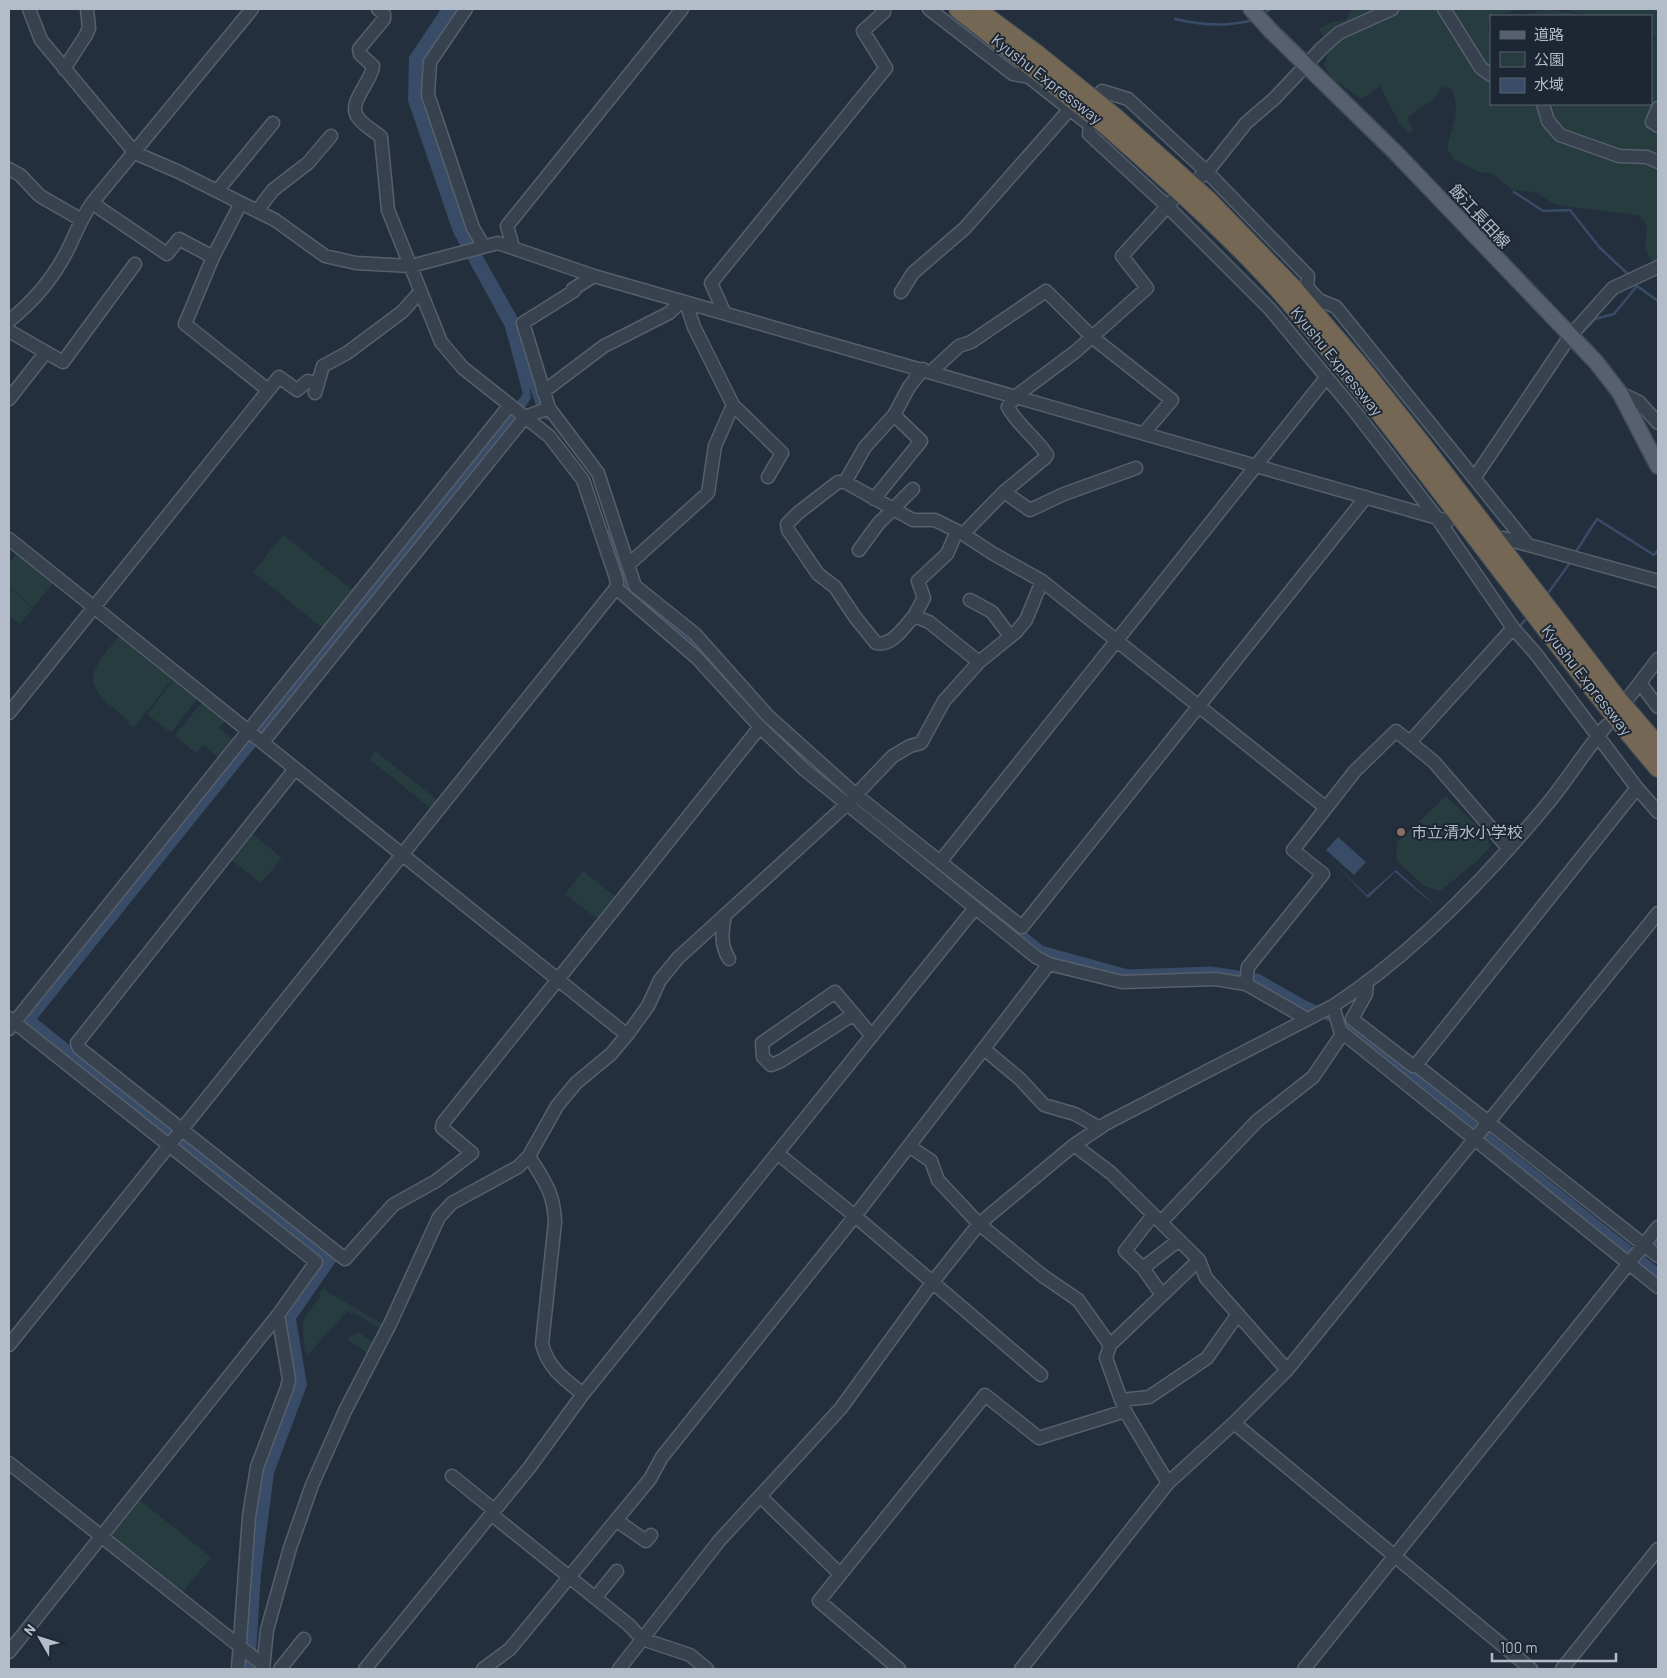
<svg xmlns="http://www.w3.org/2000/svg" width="1667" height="1678" font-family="Barlow,'Noto Sans JP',sans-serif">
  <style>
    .green { fill: #263c3f }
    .water { fill: #394c67 }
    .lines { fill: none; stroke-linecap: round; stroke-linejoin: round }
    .stream { stroke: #394c67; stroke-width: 2.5 }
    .canal { stroke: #394c67; stroke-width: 9 }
    .minor-casing { stroke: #565f6c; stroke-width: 15 }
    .major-casing { stroke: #414a57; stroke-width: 18 }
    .highway-casing { stroke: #434c59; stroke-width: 20 }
    .minor { stroke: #38414e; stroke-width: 12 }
    .major { stroke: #56606e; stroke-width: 15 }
    .highway { stroke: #746855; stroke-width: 18 }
    .highway-bridge-casing { stroke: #434c59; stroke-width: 20; stroke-linecap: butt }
    .highway-bridge { stroke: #746855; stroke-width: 18 }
    .education-dot { fill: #8d6e63; stroke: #1d2633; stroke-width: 2 }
    .labels { text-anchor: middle; stroke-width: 4; stroke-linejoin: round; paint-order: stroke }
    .street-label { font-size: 16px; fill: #b4bcc9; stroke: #1d2633 }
    .poi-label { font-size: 16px; fill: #b4bcc9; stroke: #1d2633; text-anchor: start }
  </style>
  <rect width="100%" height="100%" fill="#242f3e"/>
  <path class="green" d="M1352,9H1522L1491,16V20L1487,23L1491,40V104H1651V52L1655,38L1651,36V16L1587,15L1561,9H1658V260L1652,261L1645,249L1647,226L1639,215L1570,207L1553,203L1535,192L1512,190L1493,174L1479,172L1453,159L1447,148C1452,124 1462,112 1451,88L1443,87L1432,100L1408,117L1413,131L1409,133L1399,123L1380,86L1362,99L1333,79L1324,66L1329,48L1319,29L1332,22L1345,21Z
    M1549,9L1587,16H1518Z
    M283,535L356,593L325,630L253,572Z
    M18,552L55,581L33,607L9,587V563Z
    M9,588L33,608L20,624L9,616Z
    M122,633L175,676L134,727L128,723L129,721C81,683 84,678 122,633Z
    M176,677L199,696L171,733L147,714Z
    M204,700L227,718L219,728L235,741L220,759L203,745L196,753L174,736Z
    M375,751L440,802L433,810L369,759Z
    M1446,796L1479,828L1491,846L1476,862L1440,891L1424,886L1396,860L1397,842Z
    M250,832L282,858L261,883L229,858Z
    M583,871L617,898L599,920L565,894Z
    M324,1287L326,1291L386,1326L384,1331L354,1312L352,1314L347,1311L306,1357C302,1323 298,1323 321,1296L319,1293Z
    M358,1332L376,1344L370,1355L347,1339Z
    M137,1498L211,1557L183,1592L216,1618L215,1620L108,1534Z"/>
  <path class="water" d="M441,9H460L424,62L468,230L520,322L536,378L529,381L531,398L516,422L37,1019L337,1260L296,1319L307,1385L274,1473L261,1574L255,1669H241L255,1506L262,1468L293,1387L283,1316L321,1262L20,1023L523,394L505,327L453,232L408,101L409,57Z
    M1338,837L1366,862L1354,875L1326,850Z
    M1333,862L1367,895L1396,870L1439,909L1395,872L1368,898Z"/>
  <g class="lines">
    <path class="stream" d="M1264,13L1271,9
      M1175,19C1200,25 1227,27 1253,20
      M1514,192L1543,211L1570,210L1600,248L1629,275
      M1637,286L1658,301
      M1582,333L1595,319L1614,314L1637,286L1634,281
      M1575,553L1597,519L1654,555L1658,550
      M1546,596L1572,560
      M1518,628L1528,617
      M1653,1247L1658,1240
      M1642,1260L1648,1253"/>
    <path class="canal" d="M528,369L541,406L547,415
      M611,532L628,587L637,595
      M657,611L702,650
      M1011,926L1041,950L1128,974L1211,971L1257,978L1303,1004L1347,1025L1658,1273"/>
    <defs>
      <path id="minor" d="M29,9L41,40L135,153L179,172L275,220L325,256L356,263L411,266L498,243L594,276L1448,521
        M466,9L430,62L428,95L473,228L483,245
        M929,9L1013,74L1029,77L1090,125L1089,134L1166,205L1270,309L1353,409L1437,518L1513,628L1536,654L1637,788L1658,812
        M1444,9L1481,68L1491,75
        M64,69L86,35L89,28L87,9
        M1543,104L1548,121L1560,135L1619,156L1647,157L1658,162
        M1090,106L1102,91L1128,99L1207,172L1308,276L1307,287L1319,300L1336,307L1528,545
        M1658,108L1652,122L1658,126
        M9,169L20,175L40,196L80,219
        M1200,177L1207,172L1246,123L1275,98L1322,48L1339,33L1392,9
        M217,191L273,123
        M92,203L167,254L179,239L213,257
        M241,203L213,257L185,324L268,390
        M257,211L273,190L308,163L331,136
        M513,247L507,226L682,9
        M594,276L573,289L574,291L523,323L549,408L598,473L635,586L695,634L768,716L856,795L1022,927L1366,497
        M901,292L913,273L965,228L1070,109
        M686,303L694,327L733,405L782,453L768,477
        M724,312L711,283L886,68L863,31L884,12L882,9
        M9,321C34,301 56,275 70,245C77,230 82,217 92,203L252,9
        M9,331L63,362L135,264
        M931,372L959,346L971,342L1046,291L1092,337L1172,400L1144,433
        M543,392L604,346L669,313L682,301
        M315,393L323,366L347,353L402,312L420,292
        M1620,393L1639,402L1658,423
        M9,399L46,352
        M1475,477L1570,336L1613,288L1658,267
        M845,482L865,447L894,415L909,387L923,369
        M1004,492L1030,510L1064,494L1136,468
        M874,499L921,441L894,415
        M963,534L1004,492L1045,458L1047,455C1036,437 1018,426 1008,407L1016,396L1075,352L1147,288L1122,256L1173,200
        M1503,538L1658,581
        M9,539L627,1035
        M859,550L878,524L913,489
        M628,565L708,493L715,446L733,405
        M616,588L697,658L760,727L805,770L1036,957L1049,964L1122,982L1215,979L1246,984L1302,1016
        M970,600L992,612L1010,636
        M914,616L924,598L918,581L947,554L957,531
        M979,662L929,622L914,616C905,626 892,647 876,643L855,617L835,587L818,574L788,530L787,524L798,513L838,482H845L913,520H935L963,534L992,553L1042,581L1325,807
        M1640,683L1658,707
        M1629,697L1658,659
        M9,713L279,377L297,390L308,381L318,384
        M263,742L525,417L549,408
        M1410,742L1513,628
        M295,769L77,1043L79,1048L345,1259L393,1205L436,1181L472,1153L442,1128L443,1123L760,727
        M940,862L1326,378
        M725,915C722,931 720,944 729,959
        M1246,984L1248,967L1323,874L1293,850L1355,771L1396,731L1434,762L1509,849
        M1367,984L1366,994L1352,1019L1413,1066L1416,1065L1658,1256
        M1333,1006L1340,1030L1343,1033L1658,1287
        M854,1014L781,1061L771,1065L763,1057L762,1043L835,992L872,1036
        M9,1018L316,1262L278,1315L9,1652
        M9,1029L510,405
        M984,1049L1020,1079L1044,1105L1075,1114L1100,1128
        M1416,1065L1637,788
        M1074,1145L1111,1173L1199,1260L1206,1278L1287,1370
        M909,1146L931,1161L938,1180L979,1224L1043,1276L1078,1300L1110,1345
        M777,1153L855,1216L1041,1375
        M529,1156C544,1181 554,1192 555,1222L542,1344C548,1368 564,1379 583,1394
        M1161,1222L1257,1121L1313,1077L1343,1033
        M1143,1268L1125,1251L1153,1215
        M1162,1295L1143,1268L1179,1240
        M9,1345L616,588L617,581L583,480L549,436L463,368L441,342L388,210L381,137C374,131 361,124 357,116C348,102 372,81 373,66L360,54L359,49L384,19V14L378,9
        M1121,1400L1149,1397L1207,1358L1238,1314
        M1234,1423L1531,1669
        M9,1463L262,1664
        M452,1476L494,1510
        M1168,1483L1125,1411L1106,1358L1110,1345L1199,1260
        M760,1496L840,1574
        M491,1514L629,1625L642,1639L690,1655L707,1669
        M616,1520L646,1541L651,1535
        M595,1598L617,1571
        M238,1669L249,1516L257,1467L287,1388L289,1379L278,1315
        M263,1669L267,1630L290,1548L312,1485L345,1411L391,1322L439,1217L452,1203L518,1167L529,1156L557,1106L576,1083L611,1054L627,1035L648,1006L660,980L678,958L846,805L893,756L910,746L921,743L944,701L979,662L1016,632L1026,620L1042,581
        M280,1669L304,1639
        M365,1669L529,1468L583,1394L975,908
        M483,1669L510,1649L650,1479L662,1457L855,1216L1049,964
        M619,1669L719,1541L841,1408L932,1283L979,1224L1074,1145L1107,1123L1333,1006C1414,953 1488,876 1549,802C1569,777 1586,750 1606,726
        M899,1669L819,1601L985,1395L1039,1438L1125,1411
        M1021,1669L1168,1483L1234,1423L1287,1370L1658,913
        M1304,1669L1658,1227
        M1562,1669L1658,1549"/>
      <path id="major" d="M1251,9L1271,31L1396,153L1596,362L1620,393L1658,466"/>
      <path id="highway" d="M958,9L1027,63
        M983,14L1037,54
        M1116,118L1208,200L1294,289L1359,365L1421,443L1616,697L1658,746
        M1108,127C1169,182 1232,236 1286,298C1416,450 1529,616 1658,768"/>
    </defs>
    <use href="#minor" class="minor-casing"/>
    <use href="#major" class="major-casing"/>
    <use href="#highway" class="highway-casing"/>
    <use href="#minor" class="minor"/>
    <use href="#major" class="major"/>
    <use href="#highway" class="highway"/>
    <defs>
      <path id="highway-bridge" d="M1037,54L1116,118
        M1027,63L1108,127"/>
    </defs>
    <use href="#highway-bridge" class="highway-bridge-casing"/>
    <use href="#highway-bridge" class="highway-bridge"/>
  </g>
  <circle class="education-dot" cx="1401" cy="832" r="5"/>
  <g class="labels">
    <g class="street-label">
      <text transform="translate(1047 79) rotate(38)" y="6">Kyushu Expressway</text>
      <text transform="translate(1480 216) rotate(47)" y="6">飯江長田線</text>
      <text transform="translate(1337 361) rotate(51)" y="6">Kyushu Expressway</text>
      <text transform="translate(1587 680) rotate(52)" y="6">Kyushu Expressway</text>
    </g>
    <g class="poi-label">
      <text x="1411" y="838">市立清水小学校</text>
    </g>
  </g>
  <rect width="1667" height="1678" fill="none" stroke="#b4bcc9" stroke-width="20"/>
  <rect x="1490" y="15" width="162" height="90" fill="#1d2633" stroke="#59626f"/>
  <rect x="1500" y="31" width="25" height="8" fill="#56606e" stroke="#59626f"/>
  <text x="1534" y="40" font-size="15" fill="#b4bcc9">道路</text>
  <rect x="1500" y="52" width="25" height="15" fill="#263c3f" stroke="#59626f"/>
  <text x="1534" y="65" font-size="15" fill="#b4bcc9">公園</text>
  <rect x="1500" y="78" width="25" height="15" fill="#394c67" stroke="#59626f"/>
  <text x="1534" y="90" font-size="15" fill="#b4bcc9">水域</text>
  <g transform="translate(40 1638) rotate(309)" stroke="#1d2633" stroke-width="4" paint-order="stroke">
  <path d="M0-4L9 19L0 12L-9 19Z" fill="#b4bcc9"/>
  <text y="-8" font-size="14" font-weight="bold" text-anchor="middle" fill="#b4bcc9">N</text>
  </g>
  <path d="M1492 1653v8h124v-8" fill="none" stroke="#b4bcc9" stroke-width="2.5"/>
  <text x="1500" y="1653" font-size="15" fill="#b4bcc9" stroke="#1d2633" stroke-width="4" paint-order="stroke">100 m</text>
</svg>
